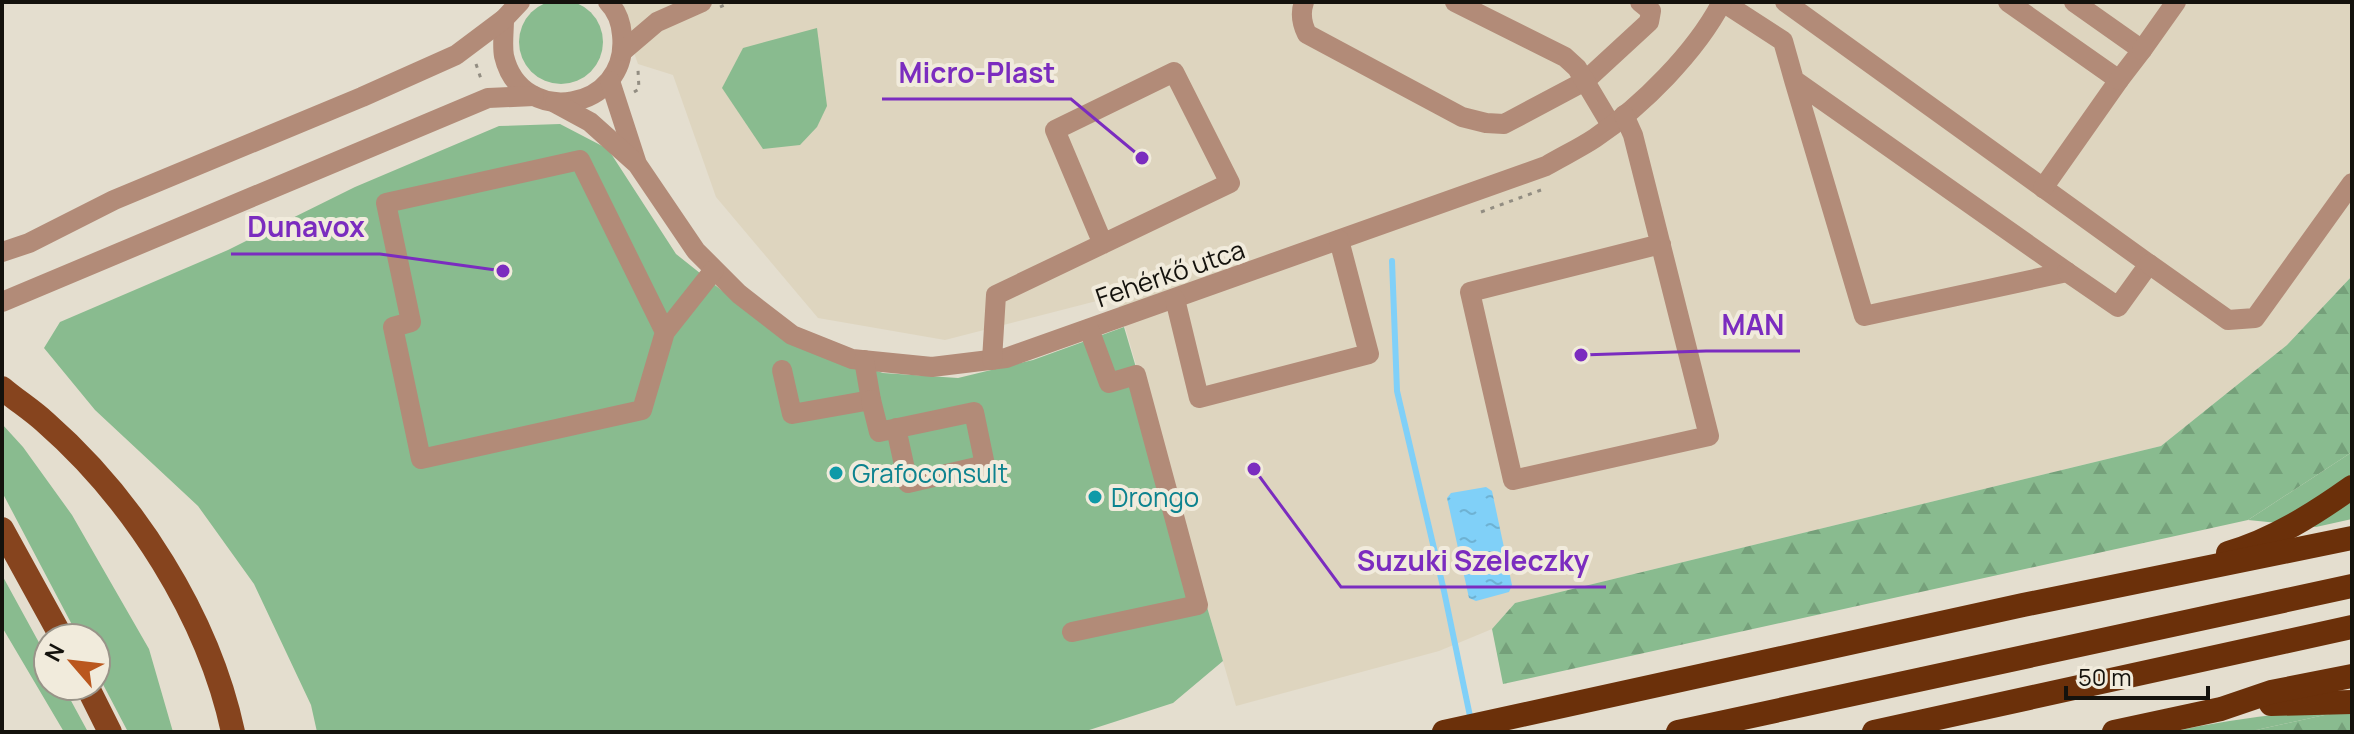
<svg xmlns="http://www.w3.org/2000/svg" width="2354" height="734" font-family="Manrope,sans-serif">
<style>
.built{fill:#ded5bf}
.green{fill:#89bb8f}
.forest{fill:url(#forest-firs)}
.water{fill:url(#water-ripples)}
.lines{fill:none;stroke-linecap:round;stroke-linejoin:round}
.stream{stroke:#80d0f8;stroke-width:6}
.path{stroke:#928d82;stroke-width:3;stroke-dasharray:4 6;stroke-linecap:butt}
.minor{stroke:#b28b78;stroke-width:20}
.major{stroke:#86441e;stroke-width:24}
.highway{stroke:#6b300a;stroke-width:24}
.culture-dot{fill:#0f9aa8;stroke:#f1ebdc;stroke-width:3}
.labels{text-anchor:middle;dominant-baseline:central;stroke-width:8;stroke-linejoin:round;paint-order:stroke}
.street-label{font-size:26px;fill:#14120d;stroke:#f1ebdc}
.culture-label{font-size:26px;fill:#0d838f;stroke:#f1ebdc;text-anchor:start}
.leader{fill:none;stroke:#7b2cbf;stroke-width:3}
.callout-dot{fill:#7b2cbf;stroke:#f1ebdc;stroke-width:3}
.callout-label{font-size:28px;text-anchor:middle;font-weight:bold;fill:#7b2cbf;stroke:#f1ebdc;stroke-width:8;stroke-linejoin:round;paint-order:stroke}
</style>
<defs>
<pattern id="forest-firs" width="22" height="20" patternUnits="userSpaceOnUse" patternTransform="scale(2)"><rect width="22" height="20" fill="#89bb8f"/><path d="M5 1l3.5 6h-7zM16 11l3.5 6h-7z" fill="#75a07a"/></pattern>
<pattern id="water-ripples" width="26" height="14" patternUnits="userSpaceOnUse" patternTransform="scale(2)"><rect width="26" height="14" fill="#80d0f8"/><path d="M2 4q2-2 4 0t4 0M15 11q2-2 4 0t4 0" fill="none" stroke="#6eb2d3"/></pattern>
</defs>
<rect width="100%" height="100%" fill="#e4decf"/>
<polygon class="built" points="622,2 2352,2 2352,276 2287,345 2161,446 1515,603 1492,629 1439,651 1236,706 1116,296 945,340 818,318 716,197 673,75 638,64 617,5"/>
<g class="green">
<circle cx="561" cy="42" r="42"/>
<polygon points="817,28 827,106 817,127 800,145 763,149 722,88 743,48"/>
<polygon points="560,124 608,149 676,254 783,339 883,373 958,378 1033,360 1124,327 1223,661 1173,703 1083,732 317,732 311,705 254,584 198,506 95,410 44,348 60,322 228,250 355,187 499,126"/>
<polygon points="2,424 23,447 72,515 149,649 173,732 128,732 96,671 96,638 79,638 2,492"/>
<polygon points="2352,452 2352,519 2316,527 2248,520"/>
<polygon points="2,575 48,659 48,686 63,686 88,732 64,732 2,627"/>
<path d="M2352 709 2247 732H2171C2231 719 2290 711 2352 709Z"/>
</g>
<g class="forest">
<polygon points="2352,276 2352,452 2248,520 1503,684 1492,629 1515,603 2161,446 2287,345"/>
<polygon points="2352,709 2352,732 2247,732"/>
</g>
<polygon class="water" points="1486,487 1492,491 1512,585 1509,592 1476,601 1469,598 1447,498 1451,493"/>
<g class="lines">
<polyline class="stream" points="1392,261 1397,391 1444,591 1471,721"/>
<g class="path">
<polyline points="720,7 731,2"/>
<polyline points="476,64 481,79"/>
<polyline points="634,92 639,89 638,70"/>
<polyline points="1481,212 1541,190"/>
</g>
<g class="minor">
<path d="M1304 2C1300 13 1302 24 1307 34L1462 117 1486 123 1504 124 1585 81 1649 22 1651 11 1640 2"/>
<polyline points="1455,2 1565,57 1577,68 1611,125"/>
<polyline points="1723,2 1783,41 1794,80 1864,316 2067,272 1794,80"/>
<polyline points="1785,2 2149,264 2118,307 2067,272"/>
<polyline points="2008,2 2119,80 2043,188"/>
<polyline points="2074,2 2142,50 2119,80"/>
<path d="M504 19C504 31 502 45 504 56 521 129 630 111 622 35 621 22 617 11 608 2"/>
<polyline points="2142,50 2176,2"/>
<polyline points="623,51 657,22 702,2"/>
<polyline points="610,81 636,161"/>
<path d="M555 103 590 122 637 164 696 251 739 294 792 335 852 359 932 367 1006 358 1546 166C1563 156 1580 148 1595 138 1642 106 1696 52 1722 2"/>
<polyline points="1624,115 1633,135 1709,436 1513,480 1470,292 1661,244"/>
<polyline points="2,252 29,243 114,200 362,97 456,55 504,19 520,2"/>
<polyline points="2149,264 2228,320 2255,318 2352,183"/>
<polyline points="1175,299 1199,398 1369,354 1339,240"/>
<polyline points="2,302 488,98 534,96"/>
<polyline points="665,332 642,410 421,459 393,327 411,322 386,203 580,160 665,332 714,270"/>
<polyline points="992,360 996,295 1230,183 1174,72 1055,130 1103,244"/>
<polyline points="782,370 792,414 871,400 864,360"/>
<polyline points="871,400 879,432 974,412 985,465 908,483 896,428"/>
<polyline points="1072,632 1198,605 1136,375 1109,383 1089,329"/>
</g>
<g class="major">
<path d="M2 388C16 400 32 410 45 422 134 500 208 616 233 732"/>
<polyline points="2,529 62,638"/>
<polyline points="87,686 110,732"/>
</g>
<g class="highway">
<path d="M2228 553C2273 540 2314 514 2352 487"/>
<polyline points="2271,704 2352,702"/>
<polyline points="1444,732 2023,605 2352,538"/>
<polyline points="1678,732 2352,586"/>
<polyline points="1874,732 2352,627"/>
<polyline points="2114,732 2221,709 2271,692 2352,676"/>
</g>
</g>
<g class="culture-dot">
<circle cx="836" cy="473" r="8"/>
<circle cx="1095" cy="497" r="8"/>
</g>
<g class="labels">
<g class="street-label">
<text transform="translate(1170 273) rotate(-19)">Fehérkő utca</text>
</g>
<g class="culture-label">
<text x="852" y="473">Grafoconsult</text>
<text x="1111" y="497">Drongo</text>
</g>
</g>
<path class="leader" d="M1142 158L1071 99H882M503 271L380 254H231M1581 355L1706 351H1800M1254 469L1341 587H1606"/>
<g class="callout-dot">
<circle cx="1142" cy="158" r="8"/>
<circle cx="503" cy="271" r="8"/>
<circle cx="1581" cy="355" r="8"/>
<circle cx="1254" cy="469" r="8"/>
</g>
<g class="callout-label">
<text x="977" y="83">Micro-Plast</text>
<text x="306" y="237">Dunavox</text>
<text x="1753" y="335">MAN</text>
<text x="1473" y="571">Suzuki Szeleczky</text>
</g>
<rect width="2354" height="734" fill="none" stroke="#14120d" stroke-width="8"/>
<g transform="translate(72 662) rotate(298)"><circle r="38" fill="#f1ebdc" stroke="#999489" stroke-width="2"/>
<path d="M0-6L14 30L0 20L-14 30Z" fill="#ba571e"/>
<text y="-12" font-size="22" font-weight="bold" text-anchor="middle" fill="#14120d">N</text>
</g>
<path d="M2066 686v12h142v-12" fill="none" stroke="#14120d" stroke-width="4"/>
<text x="2078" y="686" font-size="24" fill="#14120d" stroke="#f1ebdc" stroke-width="6" paint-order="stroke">50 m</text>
</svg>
